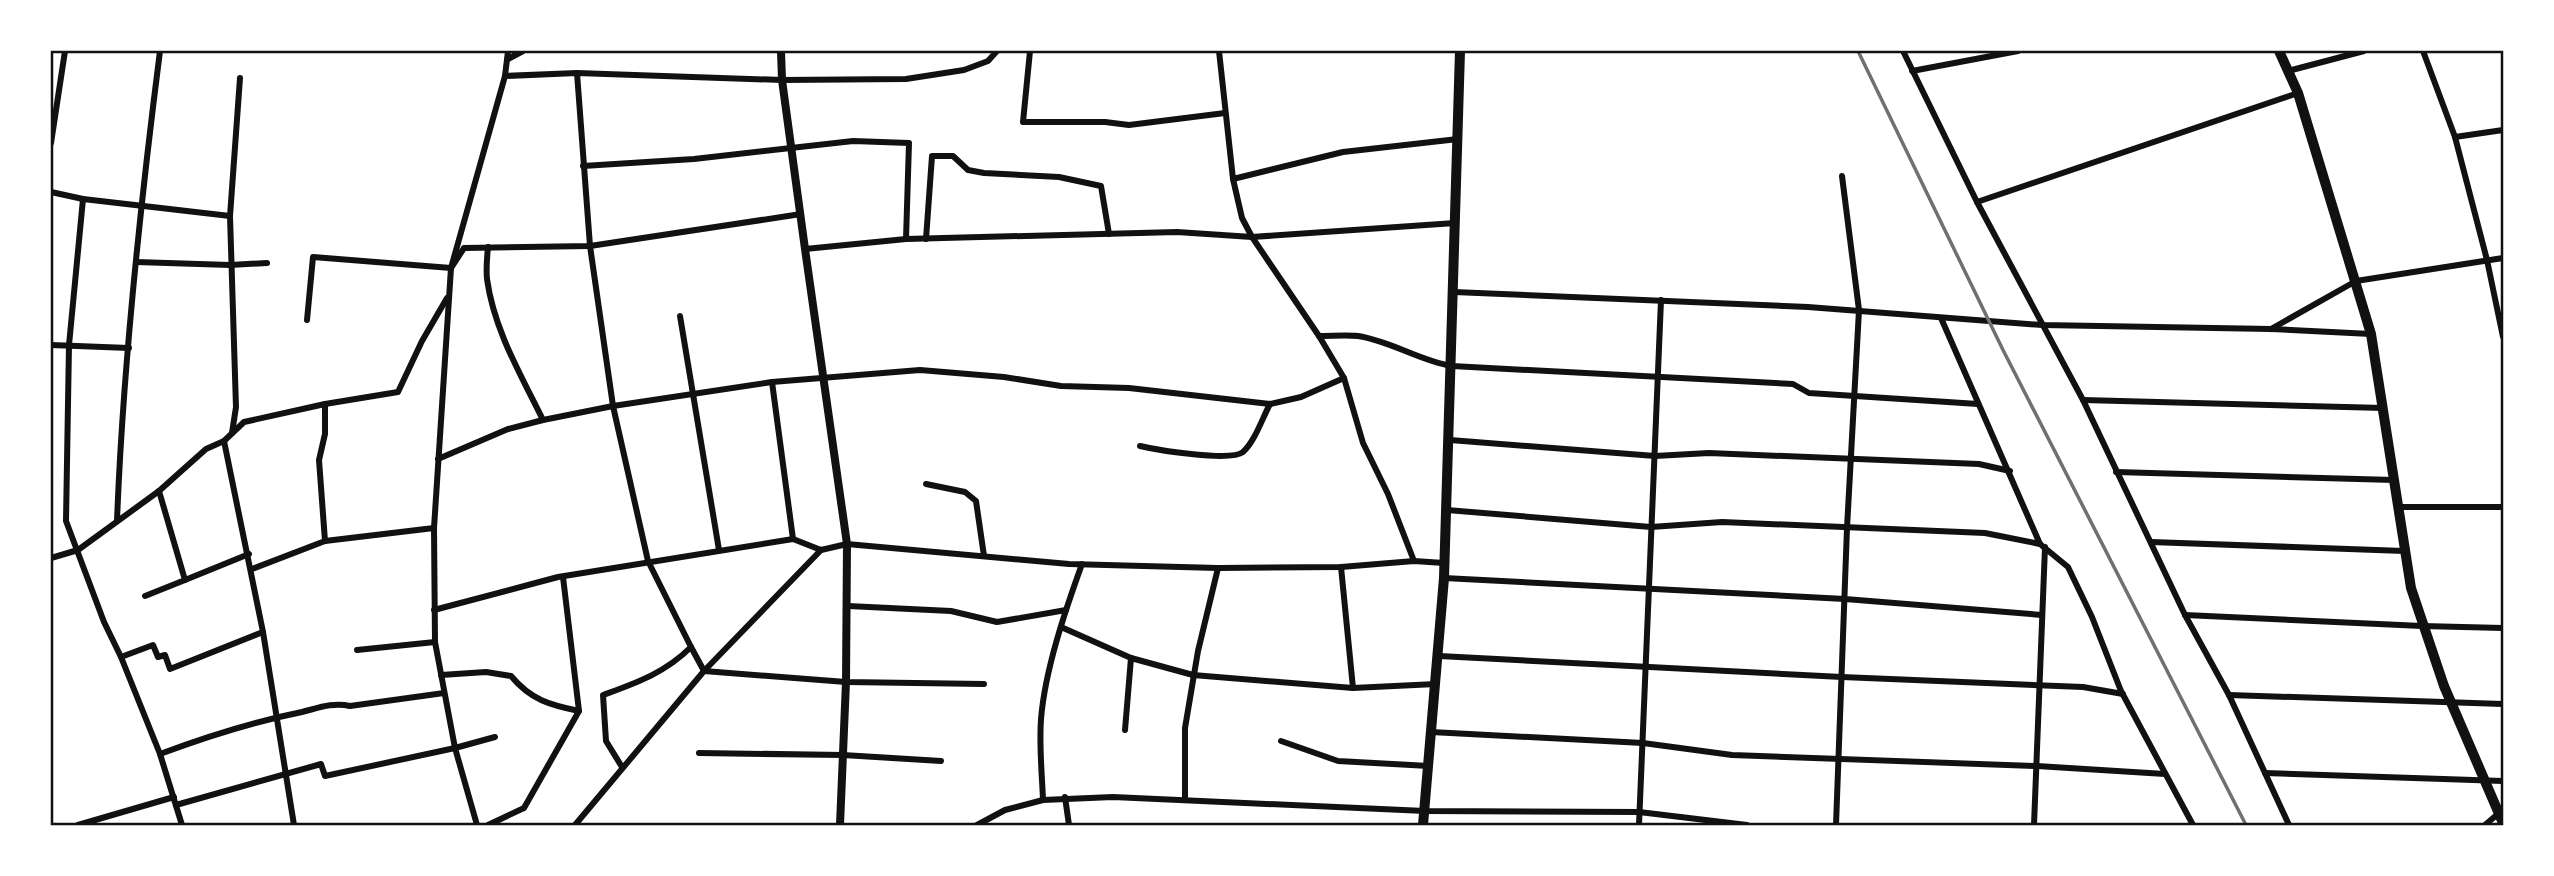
<svg xmlns="http://www.w3.org/2000/svg" width="2554" height="876" font-family="'Open Sans',sans-serif">
<style>
.lines{fill:none;stroke-linecap:round;stroke-linejoin:round}
.minor{stroke:#111;stroke-width:6}
.tertiary{stroke:#111;stroke-width:8}
.primary{stroke:#111;stroke-width:10}
.rail{stroke:#707070;stroke-width:3.5}
.neatline{fill:none;stroke:#111;stroke-width:2.5}
</style>
<rect width="100%" height="100%" fill="#fff"/>
<g class="lines">
<g class="minor">
<polyline points="1030,51 1023,122 1105,122 1129,125 1225,113"/>
<polyline points="1219,51 1233,179 1343,152 1458,139"/>
<polyline points="1903,51 1977,202 2083,400 2185,615 2229,695 2289,825"/>
<polyline points="2423,51 2455,137 2487,260 2503,337"/>
<polyline points="508,59 523,51"/>
<polyline points="1912,71 2018,51"/>
<polyline points="2288,71 2364,51"/>
<path d="M577 73 590 246 613 406 648 561 691 647C665 673 636 683 603 695L606 741 622 767"/>
<polyline points="505,76 577,73 782,80 906,79 964,70 988,61 997,51"/>
<polyline points="2455,137 2503,130"/>
<polyline points="51,143 65,51"/>
<polyline points="583,166 694,159 853,141 909,143 906,239"/>
<polyline points="1233,179 1242,218 1252,237 1319,336 1344,378 1363,443 1388,494 1414,561"/>
<polyline points="51,192 83,199 230,216"/>
<polyline points="83,199 69,345 66,521 104,622 121,657 160,754 182,825"/>
<polyline points="1977,202 2298,93"/>
<polyline points="926,239 932,156 953,156 968,170 984,173 1059,177 1101,186 1109,234"/>
<path d="M488 247C487 257 486 269 487 279 494 330 521 375 543 420"/>
<polyline points="805,249 906,239 1177,232 1252,237 1455,223"/>
<polyline points="136,262 230,265 267,263"/>
<polyline points="1454,292 1808,307 2042,325 2271,329 2371,334"/>
<polyline points="680,316 719,550"/>
<polyline points="1941,318 2040,544 2068,567 2092,617 2121,691 2193,825"/>
<polyline points="307,320 313,257 451,268 464,248 590,246 801,214"/>
<polyline points="2271,329 2356,281 2503,258"/>
<path d="M1319 336C1332 336 1346 335 1358 336 1391 341 1420 361 1452 366L1793 384 1809 393 1978 404"/>
<polyline points="51,345 129,348"/>
<polyline points="772,382 793,539"/>
<polyline points="2083,400 2384,408"/>
<polyline points="325,404 325,434 319,460 325,541"/>
<polyline points="232,433 236,407 230,216 240,78"/>
<polyline points="1450,440 1655,456 1709,453 1979,464 2010,471"/>
<polyline points="224,441 263,632 294,825"/>
<path d="M1140 446C1157 450 1231 462 1243 452 1255 441 1262 419 1270 404"/>
<polyline points="438,459 508,429 543,420 613,406 772,382 920,370 1004,377 1061,386 1129,388 1270,404 1301,397 1344,378"/>
<polyline points="2116,472 2394,480"/>
<polyline points="926,484 965,492 976,501 984,556"/>
<polyline points="2398,507 2503,507"/>
<polyline points="1447,510 1651,527 1722,522 1985,533 2040,544"/>
<path d="M117 521C123 364 140 207 160 51"/>
<polyline points="2151,542 2404,551"/>
<polyline points="51,558 78,550 159,491 206,449 224,441 244,422 325,404 398,392 422,341 447,298"/>
<polyline points="1341,567 1353,688"/>
<polyline points="252,569 325,541 434,528"/>
<polyline points="1444,578 1845,599 2042,615"/>
<polyline points="185,580 249,554"/>
<polyline points="145,596 185,580 159,491"/>
<polyline points="848,606 951,611 997,622 1066,610"/>
<polyline points="434,610 558,577 793,539 821,550 847,544 1069,564 1218,568 1341,567 1414,561 1444,563"/>
<polyline points="2185,615 2422,626 2503,628"/>
<polyline points="1061,627 1131,658 1193,675 1353,688 1436,684"/>
<polyline points="691,647 704,671 846,682 984,684"/>
<polyline points="357,650 435,642"/>
<polyline points="1439,656 1842,677 2083,687 2123,694"/>
<polyline points="121,657 153,645 158,657 165,655 170,669 263,632"/>
<path d="M441 675 486 672 511 676C531 700 550 705 579 711"/>
<polyline points="2229,695 2503,704"/>
<polyline points="1125,730 1131,658"/>
<polyline points="1431,732 1643,743 1732,755 2037,766 2165,774"/>
<polyline points="1281,741 1338,761 1429,766"/>
<polyline points="699,753 843,755 941,761"/>
<path d="M160 754C208 736 252 722 302 712 318 708 333 702 350 706L444 693"/>
<polyline points="2265,773 2503,781"/>
<polyline points="1065,797 1069,825"/>
<path d="M1043 800C1042 774 1039 746 1041 719 1045 670 1065 611 1082 564"/>
<polyline points="1185,800 1185,728 1198,651 1218,568"/>
<polyline points="176,805 321,764 325,776 455,748 495,737"/>
<polyline points="78,825 174,797"/>
<polyline points="477,825 455,748 435,642 434,528 451,268 505,76 508,51"/>
<polyline points="488,825 524,808 579,711 563,577"/>
<polyline points="575,825 704,671 821,550"/>
<polyline points="977,825 1005,810 1043,800 1113,797 1425,811 1639,812 1747,825"/>
<polyline points="1639,825 1661,300"/>
<polyline points="1836,825 1847,528 1859,310 1842,176"/>
<polyline points="2034,825 2045,547"/>
<polyline points="2485,825 2499,813"/>
</g>
<polyline class="tertiary" points="781,51 782,80 805,249 847,544 846,682 840,825"/>
<g class="primary">
<polyline points="2279,51 2298,93 2371,334 2411,588 2444,686 2503,823"/>
<polyline points="1423,825 1444,578 1460,51"/>
</g>
<polyline class="rail" points="1858,51 2003,350 2246,825"/>
</g>
<rect width="2554" height="876" fill="none" stroke="#ffffff" stroke-width="105"/>
<rect x="52" y="52" width="2450" height="772" class="neatline"/>
</svg>
